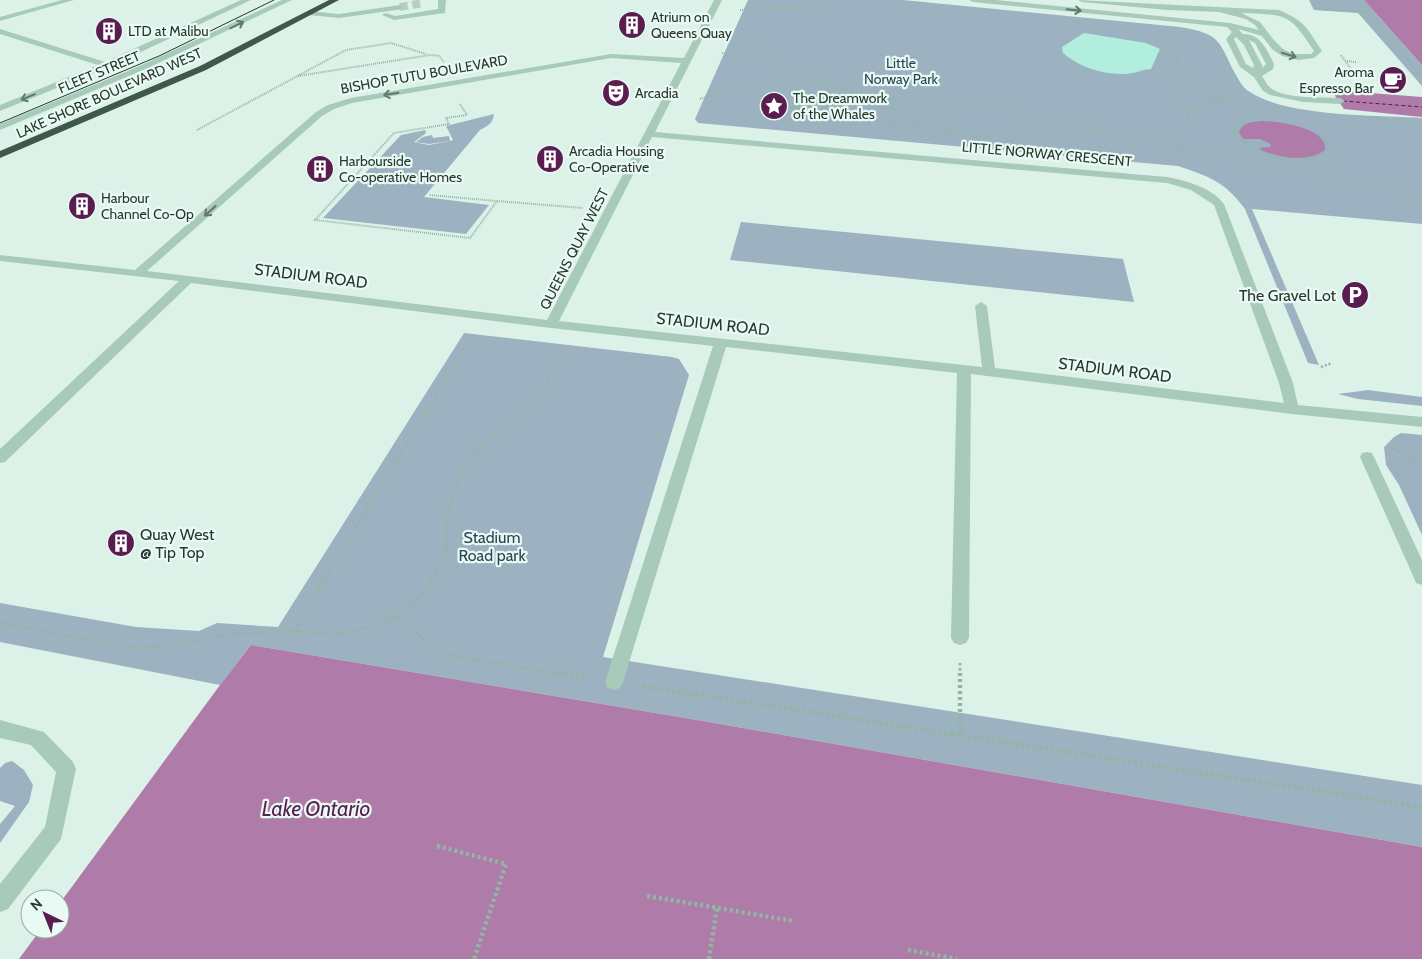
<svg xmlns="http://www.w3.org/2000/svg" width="1422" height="959" font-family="Cabin,sans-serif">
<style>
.green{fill:#9cb2c1}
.sand{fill:#b2eede}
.water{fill:#af7ba9}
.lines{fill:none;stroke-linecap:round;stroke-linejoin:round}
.ferry{stroke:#591d50;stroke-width:1;stroke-dasharray:4 2.5;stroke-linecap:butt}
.minor-tunnel{stroke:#b8cdc4;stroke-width:8;stroke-dasharray:8 4.5;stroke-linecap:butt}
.path-far3{stroke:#92b6a4;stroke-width:2;stroke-dasharray:1 1;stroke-linecap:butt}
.path-far2{stroke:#92b6a4;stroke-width:2.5;stroke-dasharray:2 2;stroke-linecap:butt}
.path-far1{stroke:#92b6a4;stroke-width:3;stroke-dasharray:2.5 2.5;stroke-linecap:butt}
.path{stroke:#92b6a4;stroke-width:4.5;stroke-dasharray:3 3;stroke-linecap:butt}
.minor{fill:#a8caba;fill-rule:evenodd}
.highway{fill:#3f5849;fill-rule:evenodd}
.tram{stroke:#28372e;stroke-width:1}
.oneway{stroke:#62796d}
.labels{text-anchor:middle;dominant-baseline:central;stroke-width:4.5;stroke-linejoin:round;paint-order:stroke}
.far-poi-label{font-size:14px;fill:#28372e;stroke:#e8faf3;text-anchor:start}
.far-park-label{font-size:14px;fill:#2c4355;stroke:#e8faf3}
.far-street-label{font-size:14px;fill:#28372e;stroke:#e8faf3}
.street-label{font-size:16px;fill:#28372e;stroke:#e8faf3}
.poi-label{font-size:16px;fill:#28372e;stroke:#e8faf3;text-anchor:end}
.park-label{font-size:16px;fill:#2c4355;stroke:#e8faf3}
.near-water-label{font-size:21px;font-style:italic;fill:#591d50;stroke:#e8faf3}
</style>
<rect width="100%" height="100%" fill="#dcf2e9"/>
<g class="green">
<path d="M748 0H903L1180 27C1222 34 1218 41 1236 75 1240 82 1243 88 1250 92 1288 117 1376 115 1422 118V224L1252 209 1319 365 1308 363 1245 209C1224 181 1210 177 1178 166L698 123 695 119Z"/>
<polygon points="1309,0 1364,0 1422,65 1422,86 1358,13 1314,10"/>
<path d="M494 114C493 123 488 126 480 130L424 197 489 205 466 234 323 218 401 135 425 130 426 133 414 142 429 145 450 141 429 144 416 142 423 137 432 135 433 138 449 136 450 141 453 140 446 126Z"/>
<polygon points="741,222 1123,259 1134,302 730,260"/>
<polygon points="464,333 672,357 679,359 689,375 603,657 1422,785 1422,847 703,721 251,645 220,685 0,642 0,603 136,627 199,631 217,623 278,627"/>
<polygon points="1368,390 1422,397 1422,406 1358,399 1338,394"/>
<polygon points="1401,433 1422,435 1422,535 1399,485 1386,465 1384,447 1394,437"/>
<polygon points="12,761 24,770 33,785 29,802 0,843 0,824 15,806 0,801 0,768 5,763"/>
</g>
<path class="sand" d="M1084 33 1146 43 1160 49 1151 69C1144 69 1139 72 1133 73 1109 77 1080 68 1063 53L1062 47Z"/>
<g class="water">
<polygon points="1364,0 1422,0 1422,65"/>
<polygon points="1331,90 1422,97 1422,117 1344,109"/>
<path d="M1261 121C1277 121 1328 127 1325 150 1307 163 1281 158 1261 150L1260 148 1270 147 1271 144 1260 139H1243L1239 132C1242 123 1251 122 1261 121Z"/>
<polygon points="251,645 703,721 1422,847 1422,959 19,959 41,929 60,929 60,903 220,685"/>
</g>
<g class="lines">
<polyline class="ferry" points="1343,101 1422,107"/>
<polyline class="minor-tunnel" points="400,7 423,3"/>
<g class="path-far3">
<polyline points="1356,0 1422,77"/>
<polygon points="788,4 799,8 790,11 779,8"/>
<polyline points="799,8 816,7 826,0"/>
<polyline points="1317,9 1366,12"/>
<polyline points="740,10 779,8"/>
<polyline points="1165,43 1178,52 1177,64 1191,77 1193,85 1198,90 1205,95 1222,100 1248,103"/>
<polyline points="722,53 780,65 831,86 860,94 892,99 961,101 1422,196"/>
<polyline points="1341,55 1351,69"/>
<polyline points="748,57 752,47"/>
<polyline points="1347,61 1356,62"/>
<polyline points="298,76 430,55 439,56 444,62"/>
<polyline points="700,99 743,86 789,86 800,89 814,104 831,86"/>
<polyline points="938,100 949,121 951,131 943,136"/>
<polyline points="870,103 903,104 919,109 917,127 908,134"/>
<polyline points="460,104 467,115 446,118 449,124 394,133 315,220 470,238 497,201 583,208"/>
<polyline points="821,104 830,114"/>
<polyline points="877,105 895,109 903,117 892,124 891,133"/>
<polyline points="793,107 820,103 870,103 878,98"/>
<polyline points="775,110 785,116 788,121 802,118 809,111 819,126"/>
<polyline points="1187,110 1215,102 1225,92 1234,87"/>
<polyline points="1356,116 1422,124"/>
<polyline points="739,117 766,110 790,107 951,131 983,138 1029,129 1074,141"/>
<path d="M1266 117 1247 119 1234 134C1259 155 1303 174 1329 147L1324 138 1318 134 1321 133"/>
<polyline points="1186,123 1189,117 1182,102 1180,93 1192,85"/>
<polyline points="197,130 346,50 391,43 426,54"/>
<polyline points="1001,136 1014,141"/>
<polyline points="1126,136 1135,148 1131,154"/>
<polyline points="1176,145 1178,158"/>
<polyline points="1068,147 1087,134 1091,128"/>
<polyline points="430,195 496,201"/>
</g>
<g class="path-far2">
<polyline points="1321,367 1332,363"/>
<polyline points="405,446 471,339"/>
<polyline points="481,446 516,417 545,387 563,349"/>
</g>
<g class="path-far1">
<polyline points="1393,448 1422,466"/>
<polyline points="395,617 443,654 565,675"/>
<polyline points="0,623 136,648 180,644 226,635 295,631 336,635 374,626 394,617 411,605 429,586 446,549 446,529 452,494 464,470 482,445"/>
<polyline points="295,631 304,612 406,445"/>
<polyline points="960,663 960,675"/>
</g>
<g class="path">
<polyline points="558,673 586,678"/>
<polyline points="960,673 960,737"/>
<polyline points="642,686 1422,807"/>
<polyline points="437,846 506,864 474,959"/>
<polyline points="647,896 794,921"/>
<polyline points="908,950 957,959"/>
<polyline points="709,959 717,907"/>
</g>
<g class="minor">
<polygon points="62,0 74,0 0,21 0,17"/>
<polygon points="241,0 251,0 109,67 0,111 0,105 98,65 0,34 0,29 105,62"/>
<polygon points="282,0 292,0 148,68 0,130 0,124 142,65"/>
<polygon points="438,0 446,0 445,13 394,20 382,15 386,13 395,16 438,9"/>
<path d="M714 0H722L655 132 1167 177C1187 181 1211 187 1224 204L1293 383 1298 405 1422 417V427L1292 414 971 374 969 638 966 643 960 645 954 643 951 638 957 373 726 347 623 682 620 688 614 690 608 688 605 682 713 346 551 328 191 283 5 462 0 463V449L179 281 0 261V255L135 270 316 112 328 105 351 98 611 54 684 58ZM611 58 681 63 547 320 147 271 322 116 334 109 352 103ZM652 137 1167 183 1191 190 1214 205 1279 383 1284 403 995 368 987 306 981 302 975 306 982 367 559 321Z"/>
<path d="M969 0H996L1230 23 1259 30 1255 25 1246 19 1219 12 1167 10 1082 2 1078 0 1279 10C1305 21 1307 28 1322 51L1314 58 1298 60 1282 56 1272 49 1262 36 1238 29 1243 34C1261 34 1267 50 1274 64L1273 69 1262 76C1265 80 1267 86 1272 89 1287 99 1322 97 1340 98L1345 101 1340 104 1303 102 1270 95 1263 91 1254 77 1240 67 1226 39 1232 32 1227 27 973 2ZM1241 13C1286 15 1289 12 1314 51L1311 54H1293L1283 49 1273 39 1260 22ZM1236 37 1244 45 1254 65 1253 68 1246 64 1234 39ZM1249 40 1255 43 1266 64 1262 68V65Z"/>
<polygon points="400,5 404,7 403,9 339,18 309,15 305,13 309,11 339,14"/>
<polygon points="1367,452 1372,453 1374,457 1422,560 1422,585 1416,583 1414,578 1360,457 1362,453"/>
<polygon points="0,720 44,732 73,762 76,769 61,839 8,909 0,912 0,884 45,827 56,772 31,745 0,738"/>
</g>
<polygon class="highway" points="329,0 339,0 206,70 0,158 0,151 200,66"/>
<polyline class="tram" points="0,123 159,56 274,0"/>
</g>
<defs><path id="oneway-shaft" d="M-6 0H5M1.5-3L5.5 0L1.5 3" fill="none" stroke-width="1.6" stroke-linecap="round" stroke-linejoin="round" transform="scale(1.25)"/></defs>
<g class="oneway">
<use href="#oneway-shaft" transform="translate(1074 10) rotate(6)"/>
<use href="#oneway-shaft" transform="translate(237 25) rotate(-26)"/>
<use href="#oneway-shaft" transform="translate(1289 55) rotate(17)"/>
<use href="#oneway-shaft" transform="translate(391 94) rotate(170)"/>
<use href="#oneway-shaft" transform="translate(28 97) rotate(158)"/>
<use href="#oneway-shaft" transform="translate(210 211) rotate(138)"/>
</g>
<defs>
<g id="building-disc" transform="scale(1.4375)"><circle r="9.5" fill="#591d50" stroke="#e8faf3"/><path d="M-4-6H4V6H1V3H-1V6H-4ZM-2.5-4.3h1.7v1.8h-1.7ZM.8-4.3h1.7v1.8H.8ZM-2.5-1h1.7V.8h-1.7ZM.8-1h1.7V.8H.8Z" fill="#fff"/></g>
<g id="cafe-disc" transform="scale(1.4375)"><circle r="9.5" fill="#591d50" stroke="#e8faf3"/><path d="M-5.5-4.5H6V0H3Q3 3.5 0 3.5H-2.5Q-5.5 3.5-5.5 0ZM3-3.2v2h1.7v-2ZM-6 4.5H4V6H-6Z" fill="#fff"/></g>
<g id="theatre-disc" transform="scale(1.4375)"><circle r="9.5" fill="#591d50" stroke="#e8faf3"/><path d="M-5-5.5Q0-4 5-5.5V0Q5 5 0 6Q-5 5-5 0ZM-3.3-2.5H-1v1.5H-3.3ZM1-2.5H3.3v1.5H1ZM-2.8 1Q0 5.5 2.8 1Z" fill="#fff"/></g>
<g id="sight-disc" transform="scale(1.4375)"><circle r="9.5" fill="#591d50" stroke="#e8faf3"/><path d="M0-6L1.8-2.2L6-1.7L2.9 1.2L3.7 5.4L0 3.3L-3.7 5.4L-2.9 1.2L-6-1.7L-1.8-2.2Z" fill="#fff"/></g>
<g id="parking-disc" transform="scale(1.4375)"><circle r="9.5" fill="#591d50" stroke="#e8faf3"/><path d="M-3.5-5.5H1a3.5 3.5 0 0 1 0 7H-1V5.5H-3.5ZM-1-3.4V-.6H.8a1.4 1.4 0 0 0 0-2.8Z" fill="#fff"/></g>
</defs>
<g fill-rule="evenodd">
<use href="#building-disc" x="632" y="25"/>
<use href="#building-disc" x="109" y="31"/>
<use href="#cafe-disc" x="1393" y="80"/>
<use href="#theatre-disc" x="616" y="93"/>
<use href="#sight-disc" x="774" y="106"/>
<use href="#building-disc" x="550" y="159"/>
<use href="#building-disc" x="320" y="169"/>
<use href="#building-disc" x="82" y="206"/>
<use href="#parking-disc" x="1355" y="295"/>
<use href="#building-disc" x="121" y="543"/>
</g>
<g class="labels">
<g class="far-poi-label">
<text x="651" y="17">Atrium on<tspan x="651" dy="16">Queens Quay</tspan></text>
<text x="128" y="31">LTD at Malibu</text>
<text x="1374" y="72" text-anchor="end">Aroma<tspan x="1374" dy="16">Espresso Bar</tspan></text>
<text x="635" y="93">Arcadia</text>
<text x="793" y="98">The Dreamwork<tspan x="793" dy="16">of the Whales</tspan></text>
<text x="569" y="151">Arcadia Housing<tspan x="569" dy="16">Co-Operative</tspan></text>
<text x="339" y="161">Harbourside<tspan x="339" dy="16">Co-operative Homes</tspan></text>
<text x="101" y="198">Harbour<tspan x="101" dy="16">Channel Co-Op</tspan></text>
</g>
<g class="far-park-label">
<text x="901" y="63">Little<tspan x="901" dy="16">Norway Park</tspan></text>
</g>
<g class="far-street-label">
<text transform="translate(99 72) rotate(-23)">FLEET STREET</text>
<text transform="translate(424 74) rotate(-10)">BISHOP TUTU BOULEVARD</text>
<text transform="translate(109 93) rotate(-24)">LAKE SHORE BOULEVARD WEST</text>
<text transform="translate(1047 154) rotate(5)">LITTLE NORWAY CRESCENT</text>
<text transform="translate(574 249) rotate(-63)">QUEENS QUAY WEST</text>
</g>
<g class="street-label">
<text transform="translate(311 276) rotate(7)">STADIUM ROAD</text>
<text transform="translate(713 324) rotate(6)">STADIUM ROAD</text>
<text transform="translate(1115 370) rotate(7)">STADIUM ROAD</text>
</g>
<g class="poi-label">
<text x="1336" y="295">The Gravel Lot</text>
<text x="140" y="534" text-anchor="start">Quay West<tspan x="140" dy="18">@ Tip Top</tspan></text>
</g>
<g class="park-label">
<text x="492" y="537">Stadium<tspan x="492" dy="18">Road park</tspan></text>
</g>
<g class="near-water-label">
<text x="316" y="808">Lake Ontario</text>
</g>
</g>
<g transform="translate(45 914) rotate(317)"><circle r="24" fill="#e8faf3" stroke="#9baca4"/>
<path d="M0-4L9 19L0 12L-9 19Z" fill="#591d50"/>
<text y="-8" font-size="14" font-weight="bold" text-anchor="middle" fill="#28372e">N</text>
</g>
</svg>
